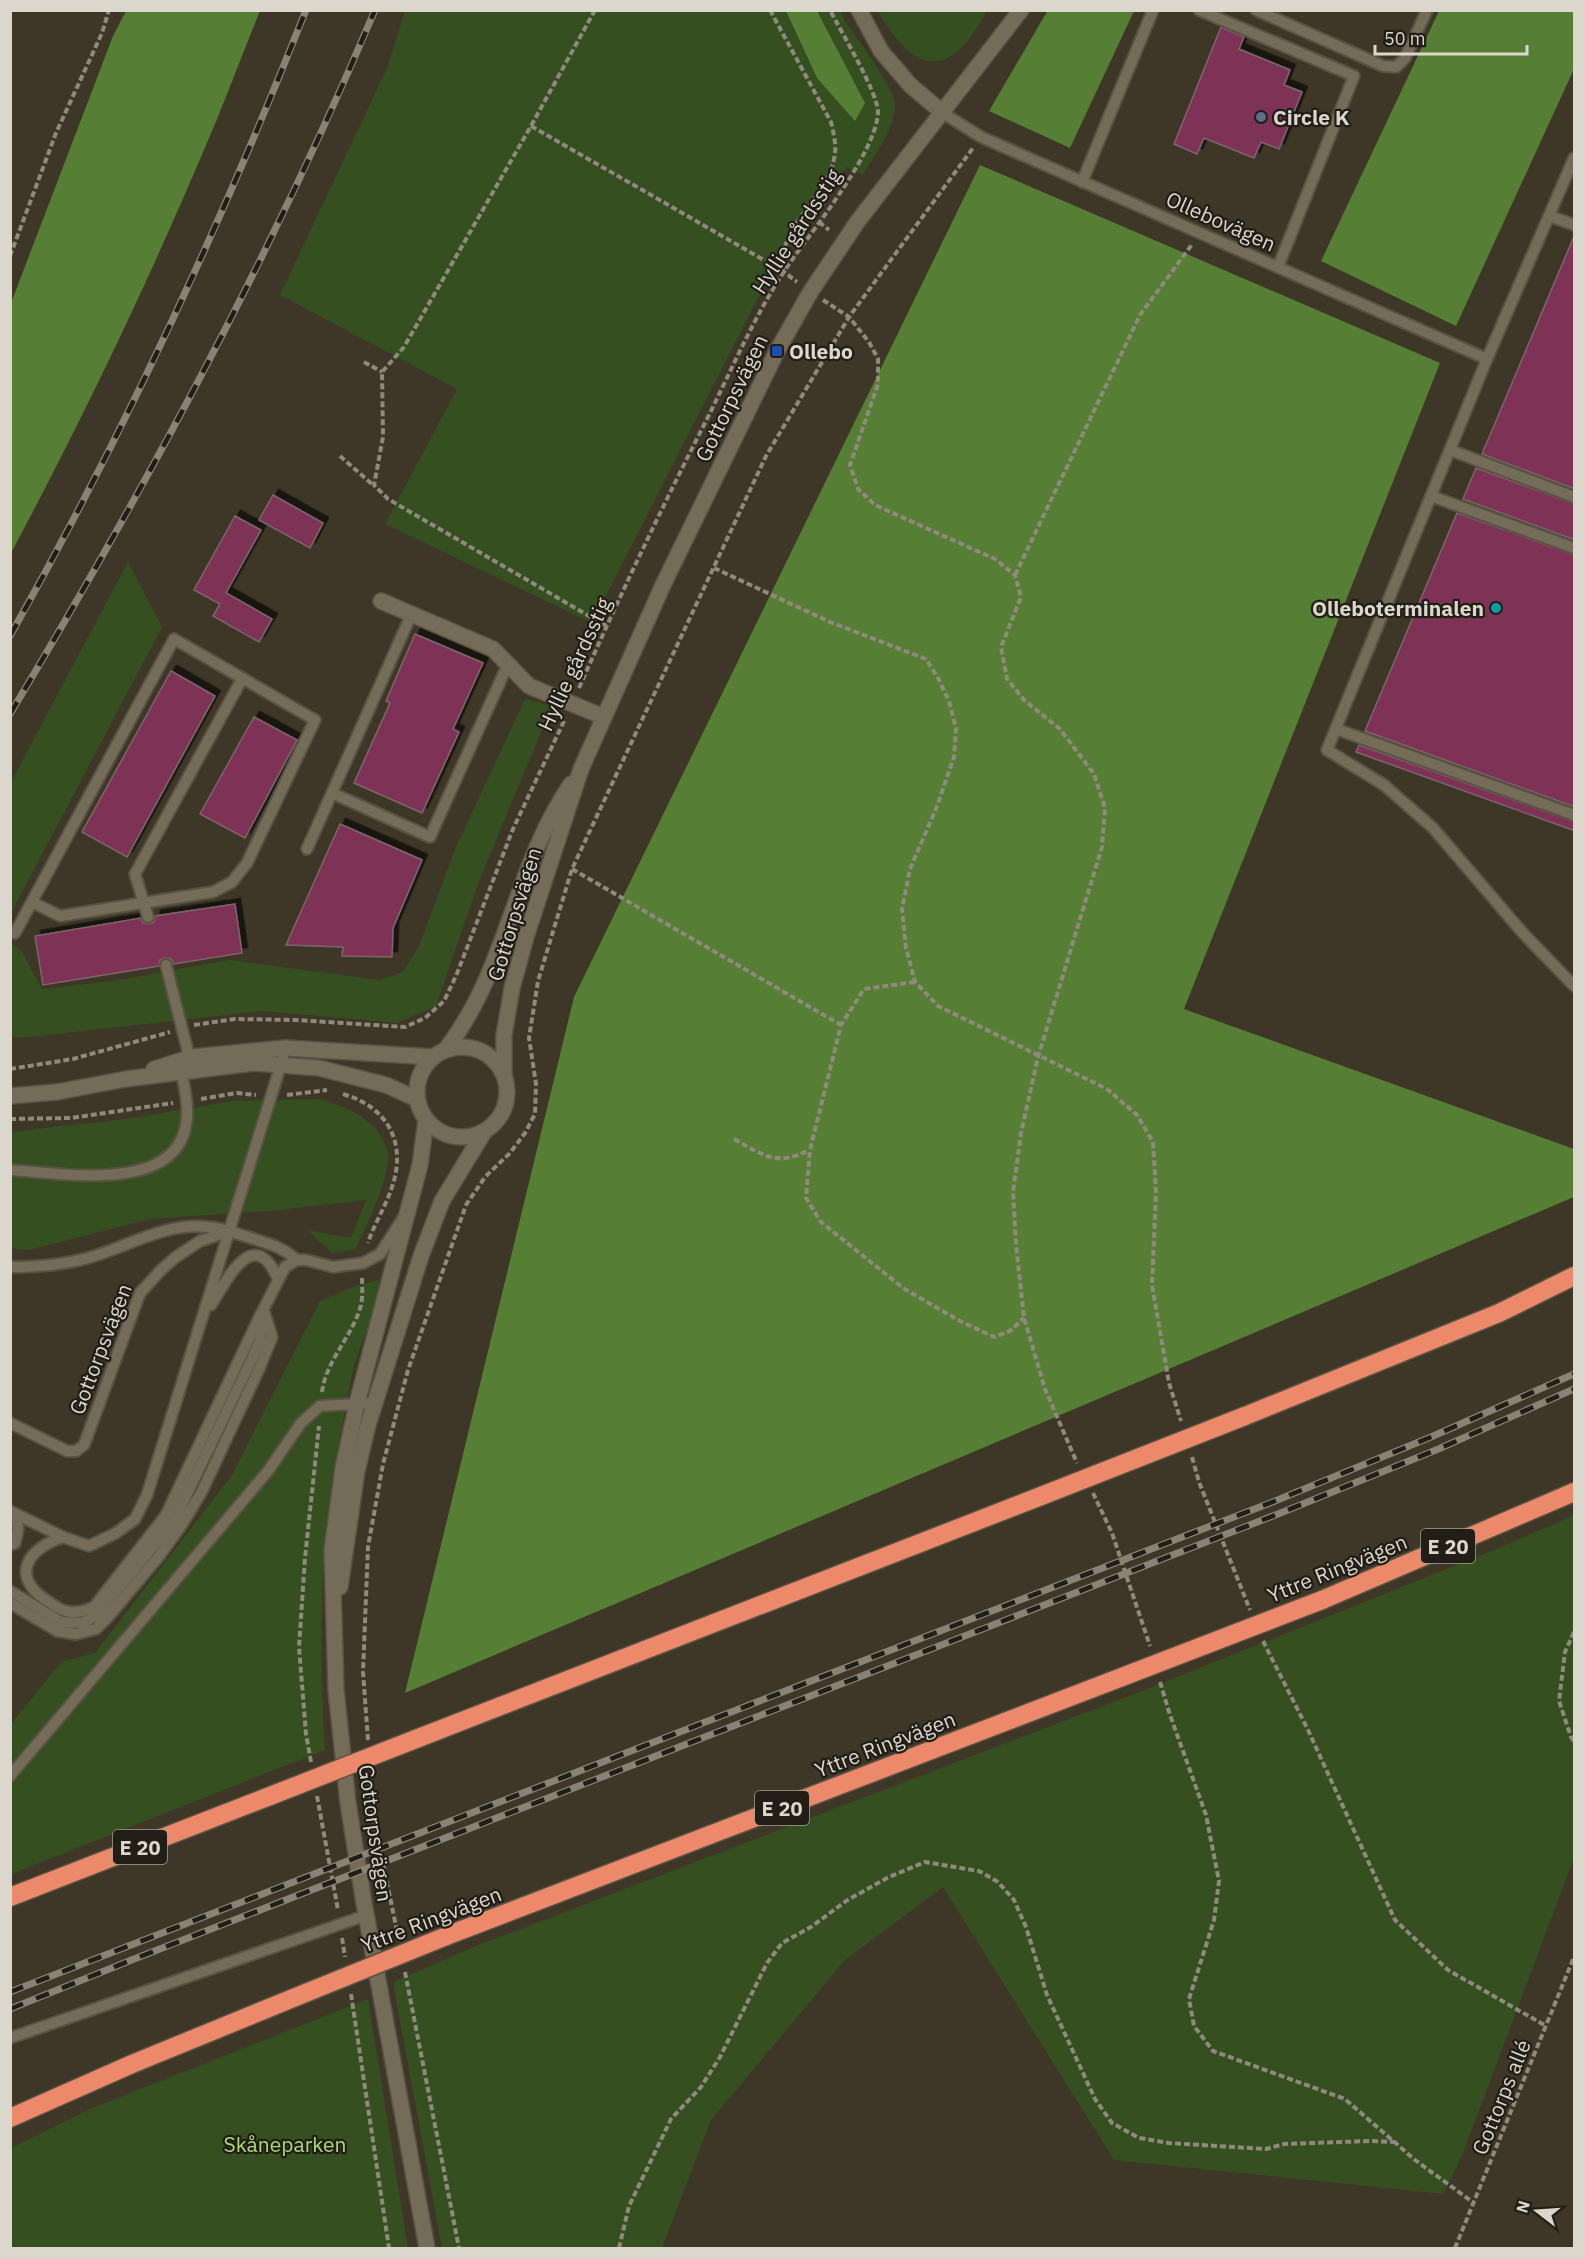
<svg xmlns="http://www.w3.org/2000/svg" width="1585" height="2259" font-family="'IBM Plex Sans',sans-serif">
<style>
.green{fill:#364f21}
.forest{fill:#567e34}
.building{fill:#7e3154;stroke:#7c666e;stroke-width:1.5;filter:url(#shadow)}
.lines{fill:none;stroke-linecap:round;stroke-linejoin:round}
.service-casing{stroke:#585243;stroke-width:14}
.minor-casing{stroke:#585243;stroke-width:18}
.tertiary-casing{stroke:#585243;stroke-width:18}
.motorway-casing{stroke:#585243;stroke-width:21}
.path{stroke:#90897d;stroke-width:4;stroke-dasharray:6 3;stroke-linecap:butt}
.service{stroke:#746c59;stroke-width:10}
.minor{stroke:#746c59;stroke-width:15}
.tertiary{stroke:#746c59;stroke-width:15}
.motorway{stroke:#ed896b;stroke-width:18}
.rail-casing{stroke:#898376;stroke-width:7}
.rail{stroke:#221e17;stroke-width:4.5;stroke-dasharray:14;stroke-linecap:butt}
.motorway-bridge-casing{stroke:#585243;stroke-width:21;stroke-linecap:butt}
.motorway-bridge{stroke:#ed896b;stroke-width:18}
.service-dot{fill:#5c6f8a;stroke:#221e17;stroke-width:2}
.transit-dot{fill:#1a4fb4;stroke:#221e17;stroke-width:2}
.culture-dot{fill:#0f9aa8;stroke:#221e17;stroke-width:2}
.labels{text-anchor:middle;dominant-baseline:central;stroke-width:4.5;stroke-linejoin:round;paint-order:stroke}
.shield{fill:#221e17;stroke:#a4a096;stroke-width:1.5}
.shield-label{font-size:20px;font-weight:bold;fill:#dcd7cd}
.poi-label{font-size:21px;font-weight:bold;fill:#dcd7cd;stroke:#221e17;text-anchor:start}
.street-label{font-size:21px;fill:#dcd7cd;stroke:#221e17}
.park-label{font-size:21px;fill:#a5dc78;stroke:#221e17}
</style>
<defs>
<filter id="shadow"><feDropShadow dx="5.5" dy="-5.5" stdDeviation="0" flood-color="#0009"/></filter>
</defs>
<rect width="100%" height="100%" fill="#3e3626"/>
<g class="green">
<path d="M405 11H786L817 78 821 21 817 11H841L844 20C855 36 898 91 895 108 892 133 875 154 863 175L847 167 830 186 758 298 592 623 385 524 457 389 280 295 387 68Z"/>
<path d="M877 11H987C980 22 973 36 964 45 926 86 898 42 877 11Z"/>
<polygon points="128,562 162,627 11,913 11,782"/>
<polygon points="525,699 552,706 479,881 436,1006 397,1023 262,1011 21,1038 11,1036 10,943 21,950 42,989 113,981 229,960 379,980 403,972 419,946 456,847"/>
<path d="M319 1099C348 1107 380 1120 388 1153 392 1173 365 1229 356 1249L332 1253 307 1230 351 1238 366 1200 268 1211 150 1219 29 1250 11 1249 10 1132 133 1118 232 1101Z"/>
<path d="M379 1280C379 1309 363 1336 355 1363 349 1385 346 1408 341 1431 320 1538 318 1641 325 1750L11 1874V1724L61 1662 95 1653 232 1475 320 1301 356 1286Z"/>
<polygon points="1574,1515 1574,1858 1463,2153 1444,2194 1114,2160 943,1887 845,1960 711,2120 662,2248 442,2248 394,1989 395,1981 481,1944 1142,1691 1501,1547"/>
<polygon points="368,1999 408,2248 11,2248 11,2148 90,2109"/>
</g>
<g class="forest">
<polygon points="1048,10 1134,11 1070,148 989,111"/>
<path d="M126 11H260C241 57 224 104 204 150 146 287 81 422 11 553V303L113 36Z"/>
<polygon points="786,11 817,11 865,103 855,121 817,78"/>
<polygon points="1439,11 1574,11 1574,69 1456,326 1321,261"/>
<polygon points="980,165 1440,363 1184,1009 1574,1149 1574,1197 405,1693 574,997"/>
</g>
<g class="building">
<polygon points="1221,27 1244,37 1239,49 1290,70 1284,85 1302,92 1279,149 1261,142 1254,158 1204,138 1197,154 1174,144"/>
<polygon points="1575,234 1575,489 1482,454"/>
<polygon points="1476,468 1575,504 1575,540 1463,499"/>
<polygon points="273,495 323,523 310,548 259,520"/>
<polygon points="1457,513 1575,555 1575,807 1365,731"/>
<polygon points="235,516 261,530 226,593 272,619 259,642 213,616 220,604 194,590"/>
<polygon points="415,634 483,663 453,729 459,732 422,813 354,783 390,703 386,701"/>
<polygon points="171,671 215,696 127,857 82,832"/>
<polygon points="254,717 297,740 245,838 200,814"/>
<polygon points="1359,745 1575,822 1575,831 1356,752"/>
<polygon points="340,824 422,860 393,928 392,957 342,956 343,947 286,945"/>
<polygon points="235,904 242,953 174,964 171,959 165,958 160,960 159,966 43,985 35,936 141,918 143,923 150,924 154,922 155,916"/>
</g>
<g class="lines">
<g class="service-casing">
<g id="service">
<polyline points="1199,10 1354,76 1278,267"/>
<polyline points="1256,10 1383,66 1396,67 1405,58 1427,10"/>
<polyline points="943,113 981,137 1487,359"/>
<polyline points="1574,158 1487,359 1327,750 1384,785 1433,828 1522,932 1574,986"/>
<polyline points="1082,182 1153,10"/>
<polyline points="1550,216 1574,225"/>
<polyline points="1450,450 1574,497"/>
<polyline points="1431,496 1574,548"/>
<polyline points="1336,729 1574,815"/>
<polyline points="332,793 430,837 508,664"/>
<polyline points="307,849 412,613"/>
<polyline points="148,917 135,874 242,679"/>
<polyline points="15,933 174,639 315,720 247,863 232,882 213,892 60,916 32,902"/>
<polyline points="166,965 191,1064"/>
<path d="M10 1170C63 1173 182 1196 187 1117 188 1100 184 1083 180 1067"/>
<path d="M10 1267C36 1267 63 1265 88 1258 128 1247 165 1222 208 1227 221 1228 235 1233 248 1237 269 1244 281 1246 297 1260"/>
<path d="M211 1305C228 1278 254 1224 278 1279"/>
<polyline points="10,1423 67,1451 76,1451 84,1445 140,1293 162,1269 176,1257 200,1241 230,1231"/>
<polyline points="10,1511 63,1537 89,1546 116,1533 135,1519 147,1495 283,1058"/>
<path d="M63 1537C29 1548 9 1575 46 1600 51 1603 59 1610 66 1611 75 1614 85 1611 94 1607L166 1515 259 1318"/>
<polyline points="10,1545 15,1543 18,1529 16,1514"/>
<polyline points="10,1591 61,1622 82,1623 96,1616 174,1521 252,1359 261,1338 259,1318 285,1267 297,1260 306,1260 333,1267 363,1263 380,1254 403,1218"/>
<polyline points="10,1603 57,1631 76,1634 96,1629 108,1617 160,1555 183,1523 202,1491 259,1369 272,1337 264,1311"/>
<polyline points="10,1776 268,1471 301,1423 320,1406 375,1403"/>
<polyline points="10,2038 367,1915"/>
</g>
</g>
<g class="minor-casing">
<g id="minor">
<polyline points="381,601 493,649 529,686 604,717"/>
<polyline points="154,1069 192,1057 285,1048 433,1057"/>
<polyline points="10,1096 57,1092 126,1079 253,1063 319,1068 386,1085 417,1099"/>
</g>
</g>
<g class="tertiary-casing">
<g id="tertiary">
<polyline points="859,10 881,51 910,85 943,113"/>
<circle cx="462" cy="1092" r="45"/>
<path d="M446 1049C507 971 515 865 571 784"/>
<polyline points="504,1075 504,1035 512,988 526,937 581,769 663,585 777,351 811,291 858,221 1021,10"/>
<polyline points="426,1120 420,1165 357,1403 343,1468 332,1550 336,1690 348,1803 364,1903 427,2248"/>
<polyline points="340,1587 357,1471 368,1425 421,1256 442,1201 484,1132"/>
</g>
</g>
<g class="motorway-casing">
<g id="motorway">
<polyline points="1245,1416 1499,1313 1574,1276"/>
<polyline points="1322,1600 1574,1492"/>
<polyline points="421,1737 1036,1498"/>
<polyline points="10,1897 270,1796"/>
<polyline points="454,1933 1109,1682"/>
<polyline points="10,2118 132,2064 308,1992"/>
</g>
</g>
<g class="path">
<polyline points="595,10 531,126 404,347 382,372 383,437 374,485 388,499 608,627"/>
<path d="M770 10 831 122C834 135 837 147 834 159 826 200 777 226 783 271"/>
<polyline points="531,126 783,271 797,282"/>
<polyline points="819,222 829,230"/>
<polyline points="10,256 56,133 102,33 109,10"/>
<polyline points="823,300 849,317 869,342 878,359 878,384 850,465 858,489 875,505 995,559 1015,575 1021,597 1001,647 1007,679 1024,700 1060,729 1094,774 1105,808 1102,847 1038,1057 1021,1133 1013,1192 1016,1245 1024,1318 1045,1389 1077,1463"/>
<polyline points="805,353 822,362"/>
<polyline points="364,362 382,372"/>
<polyline points="340,456 373,485"/>
<polyline points="714,568 830,622 926,659 938,678 949,701 956,729 954,757 936,809 910,869 902,909 906,948 915,982 938,1006 1107,1089 1137,1115 1153,1142 1156,1193 1152,1285 1169,1383 1181,1421"/>
<polyline points="1015,575 1140,315 1193,243"/>
<path d="M579 688C620 595 664 503 710 413 736 360 760 304 794 257 817 225 876 151 878 113 879 94 840 30 830 10"/>
<polyline points="572,869 841,1025"/>
<polyline points="915,982 864,989 841,1025 810,1150 806,1198 821,1222 903,1288 960,1321 994,1337 1010,1331 1024,1318"/>
<polyline points="194,1025 235,1019 296,1020 405,1027 425,1018 444,1001 456,976 513,829 565,719"/>
<polyline points="10,1069 73,1059 170,1032"/>
<path d="M343 1094C388 1107 407 1143 392 1187 386 1206 374 1224 368 1243"/>
<polyline points="287,1095 327,1090"/>
<polyline points="201,1099 237,1093 256,1095"/>
<polyline points="10,1119 71,1118 173,1103"/>
<path d="M734 1139C763 1155 777 1167 809 1150"/>
<path d="M322 1392C326 1360 353 1336 361 1305 363 1296 362 1286 362 1277"/>
<polyline points="1192,1457 1199,1482 1250,1610"/>
<polyline points="1093,1493 1112,1533 1150,1646"/>
<polyline points="1574,1632 1565,1652 1559,1701 1571,1737 1574,1741"/>
<polyline points="1263,1641 1308,1730 1395,1920 1448,1970 1546,2026"/>
<polyline points="1160,1682 1170,1715 1206,1815 1219,1881 1214,1920 1189,1999 1194,2026 1213,2051 1345,2099 1415,2160 1474,2203"/>
<polyline points="368,1740 363,1672 368,1547 383,1464 408,1370 466,1205 485,1177 510,1153 525,1133 535,1114 536,1084 529,1038 538,981 572,869 766,456 849,317 973,148"/>
<polyline points="311,1762 306,1734 299,1647 305,1558 319,1426"/>
<polyline points="370,1775 371,1805 398,1936"/>
<polyline points="317,1796 338,1910"/>
<polyline points="342,1938 345,1957"/>
<polyline points="405,1972 459,2248"/>
<polyline points="351,1994 389,2248"/>
<polyline points="619,2248 629,2206 671,2119 701,2087 720,2057 767,1963 782,1943 811,1927 846,1901 887,1878 925,1862 979,1871 998,1882 1014,1900 1026,1927 1047,1995 1095,2099 1112,2123 1139,2138 1169,2143 1266,2149 1284,2144 1370,2141 1395,2142"/>
<polyline points="1455,2248 1574,1957"/>
</g>
<use href="#service" class="service"/>
<use href="#minor" class="minor"/>
<use href="#tertiary" class="tertiary"/>
<use href="#motorway" class="motorway"/>
<g class="rail-casing">
<g id="rail">
<path d="M10 636C123 435 221 225 306 10"/>
<path d="M10 714C146 487 272 254 375 10"/>
<polyline points="10,1992 1275,1501 1431,1437 1574,1374"/>
<polyline points="10,2009 129,1961 1278,1514 1436,1450 1574,1389"/>
</g>
</g>
<use href="#rail" class="rail"/>
<g class="motorway-bridge-casing">
<g id="motorway-bridge">
<polyline points="1036,1498 1245,1416"/>
<polyline points="1109,1682 1322,1600"/>
<polyline points="270,1796 421,1737"/>
<polyline points="308,1992 454,1933"/>
</g>
</g>
<use href="#motorway-bridge" class="motorway-bridge"/>
</g>
<circle class="service-dot" cx="1261" cy="117" r="6"/>
<rect class="transit-dot" x="771" y="345" width="12" height="12" rx="3"/>
<circle class="culture-dot" cx="1496" cy="608" r="6"/>
<g class="labels">
<g class="shield">
<rect x="1421" y="1529" width="54" height="34" rx="4.5"/>
<rect x="755" y="1791" width="54" height="34" rx="4.5"/>
<rect x="113" y="1830" width="54" height="34" rx="4.5"/>
</g>
<g class="shield-label">
<text x="1448" y="1546">E 20</text>
<text x="782" y="1808">E 20</text>
<text x="140" y="1847">E 20</text>
</g>
<g class="poi-label">
<text x="1273" y="117">Circle K</text>
<text x="789" y="351">Ollebo</text>
<text x="1484" y="608" text-anchor="end">Olleboterminalen</text>
</g>
<g class="street-label">
<text transform="translate(1221 221) rotate(24)">Ollebovägen</text>
<text transform="translate(796 231) rotate(-57)">Hyllie gårdsstig</text>
<text transform="translate(731 398) rotate(-64)">Gottorpsvägen</text>
<text transform="translate(574 664) rotate(-65)">Hyllie gårdsstig</text>
<text transform="translate(514 914) rotate(-73)">Gottorpsvägen</text>
<text transform="translate(100 1349) rotate(-69)">Gottorpsvägen</text>
<text transform="translate(1337 1568) rotate(-22)">Yttre Ringvägen</text>
<text transform="translate(885 1744) rotate(-21)">Yttre Ringvägen</text>
<text transform="translate(376 1833) rotate(82)">Gottorpsvägen</text>
<text transform="translate(431 1919) rotate(-21)">Yttre Ringvägen</text>
<text transform="translate(1501 2097) rotate(-68)">Gottorps allé</text>
</g>
<g class="park-label">
<text x="285" y="2144">Skåneparken</text>
</g>
</g>
<rect width="1585" height="2259" fill="none" stroke="#dcd7cd" stroke-width="24"/>
<g transform="translate(1537 2211) rotate(287)" stroke="#221e17" stroke-width="4.5" paint-order="stroke">
<path d="M0-4.5L10 22L0 15L-10 22Z" fill="#dcd7cd"/>
<text y="-9" font-size="16" font-weight="bold" text-anchor="middle" fill="#dcd7cd">N</text>
</g>
<path d="M1375 45v9h152v-9" fill="none" stroke="#dcd7cd" stroke-width="3"/>
<text x="1384" y="45" font-size="18" fill="#dcd7cd" stroke="#221e17" stroke-width="4.5" paint-order="stroke">50 m</text>
</svg>
